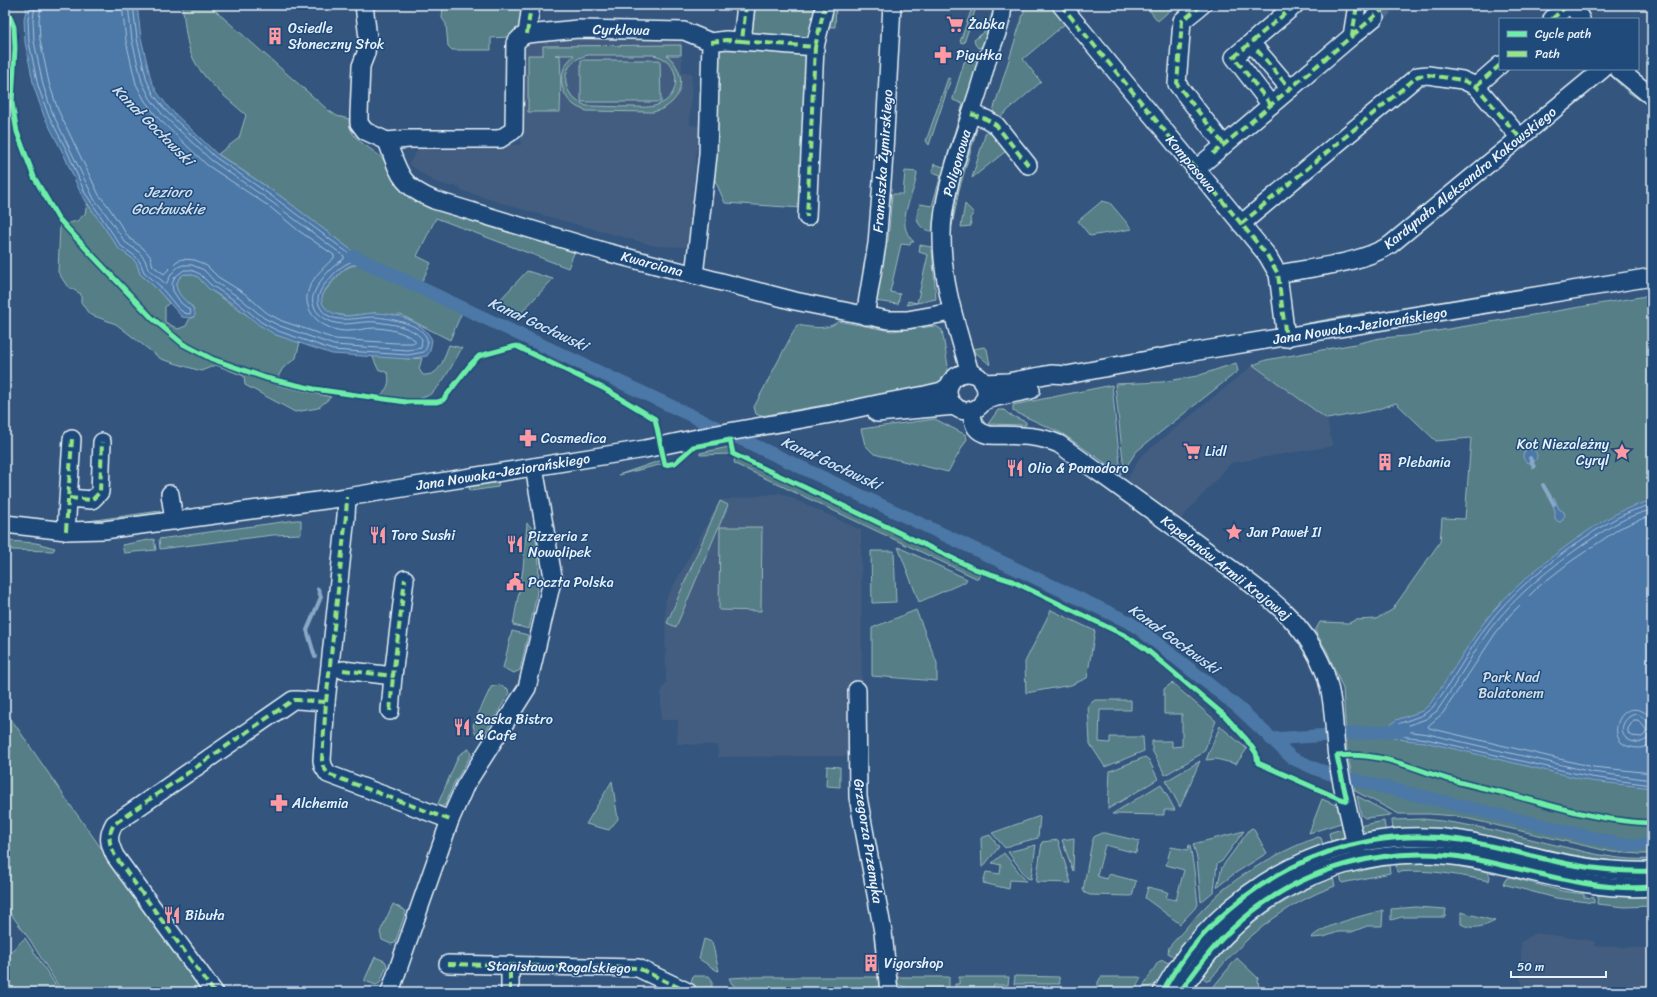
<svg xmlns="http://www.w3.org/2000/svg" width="1657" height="997" font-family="Sriracha,sans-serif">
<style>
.built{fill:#425d7f}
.green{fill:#557e86;stroke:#9eb8bf;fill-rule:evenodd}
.water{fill:#4c78a7;stroke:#8aa8c7}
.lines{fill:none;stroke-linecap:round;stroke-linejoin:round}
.shore{stroke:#aac1d8;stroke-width:1}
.stream{stroke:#8aa8c7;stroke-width:4}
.canal{stroke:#4c78a7;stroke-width:13}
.minor-tunnel{stroke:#4f6c8f;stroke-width:17;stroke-dasharray:17 8;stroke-linecap:butt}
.minor-casing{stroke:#e8f1f8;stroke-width:20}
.minor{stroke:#1f4a7a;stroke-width:17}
.quiet{stroke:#94e586;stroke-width:4;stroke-dasharray:8 4;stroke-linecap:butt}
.cycleway-casing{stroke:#1f4a7a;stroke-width:8}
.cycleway{stroke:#6deda7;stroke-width:5}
.labels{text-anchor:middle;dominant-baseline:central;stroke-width:3;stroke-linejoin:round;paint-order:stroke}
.poi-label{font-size:14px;fill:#e8f1f8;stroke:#1f4a7a;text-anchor:start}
.street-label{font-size:14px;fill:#e8f1f8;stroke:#1f4a7a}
.park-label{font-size:14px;fill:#d2e0e7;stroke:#1f4a7a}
.water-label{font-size:15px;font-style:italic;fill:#d1dfec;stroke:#1f4a7a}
</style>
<rect width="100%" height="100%" fill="#34557d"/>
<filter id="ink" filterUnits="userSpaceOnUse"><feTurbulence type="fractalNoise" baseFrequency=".025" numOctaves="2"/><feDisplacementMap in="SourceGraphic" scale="8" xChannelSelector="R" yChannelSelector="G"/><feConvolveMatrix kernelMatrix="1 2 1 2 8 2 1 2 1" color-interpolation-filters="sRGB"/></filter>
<g filter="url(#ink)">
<g class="built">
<polygon points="579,35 682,37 682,73 692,73 690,125 699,126 688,247 655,246 524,210 460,190 461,188 453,185 452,187 435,182 408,164 422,144 521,145 521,53 526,43"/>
<polygon points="1253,365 1327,419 1333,446 1231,463 1181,519 1129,481 1128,478 1140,457"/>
<polygon points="781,493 861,530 862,689 850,756 718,757 717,745 677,744 678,720 661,720 661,691 666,683 665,601 720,500"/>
<polygon points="1535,933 1595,941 1594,946 1652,948 1652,992 1472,992 1472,990 1521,991 1521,942"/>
</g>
<g class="green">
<path d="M182 5H209L328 110 337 116 349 119C348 139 369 146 382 158 387 163 389 173 393 180 400 192 412 198 424 204L576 248 568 268 436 218 417 256 431 263 421 283 355 253 279 195 218 154 239 138 246 115C226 97 202 80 191 54 185 38 185 21 182 5Z"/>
<polygon points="443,5 527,5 518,33 508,37 491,38 491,50 452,50 448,46 446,24 442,18"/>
<polygon points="746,5 836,5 835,27 815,26 814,45 744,41"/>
<polygon points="973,5 977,5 964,43 960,42"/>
<polygon points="989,5 997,5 985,46 978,48 975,44 974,40 987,30 994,7"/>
<polygon points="1026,5 1051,5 1066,23 1023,59 1041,82 999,118 993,111"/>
<polygon points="1145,5 1176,5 1158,21"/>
<path d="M681 45V55H667C690 75 683 105 653 112L587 111C570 106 563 96 561 79L560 112H528V55H543V46ZM555 55H574L565 65 561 79 560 55ZM588 55H653C664 57 672 63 675 74 678 88 671 101 657 105 650 108 641 107 633 107 617 107 602 106 587 106 559 97 558 61 588 55Z"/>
<polygon points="723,46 796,49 809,55 802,208 725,203 714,178 717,146 714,138 718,54"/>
<path d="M969 59H975L979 62 935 229 933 231C926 232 917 226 917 217 917 213 919 208 920 204L932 206 941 175 932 172 934 164 944 167 963 104 953 100V98L963 66 964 62Z"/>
<polygon points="581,60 660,60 661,102 581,102"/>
<polygon points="1610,75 1618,77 1652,102 1652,108 1628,92"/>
<polygon points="948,78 951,79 929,145 926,141"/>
<path d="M977 129 959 190 952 226 950 225C953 194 964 164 973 134Z"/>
<polygon points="987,129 1006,151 972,178 985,135"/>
<path d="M905 171 917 172C916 195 892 222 914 242H911L910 245 901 244 890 292 900 294 898 304 874 301 883 248 888 241 892 194H903Z"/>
<polygon points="1102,201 1110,203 1132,229 1090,236 1078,221"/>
<path d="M87 204 96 215 119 249 132 258 137 264 140 274 156 288 169 303 165 307V322L178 329 186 326 190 318H193V307C185 301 178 296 176 285L179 278 184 274H191L198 277 209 289 276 335 300 342 296 358 283 368 279 375 277 385 331 397 318 408 295 412 245 385 244 376 216 365 201 371 161 359 116 324 89 314 81 302V294L67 286 58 272 60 225 77 221 85 214Z"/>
<polygon points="965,204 974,213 970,218 971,226 961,227"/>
<polygon points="920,245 931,247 932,250 936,299 907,305 908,301 917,303 928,255 919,252"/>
<polygon points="360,264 367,265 462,312 450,340 401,315 391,316 375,313 346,316 331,313 323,305 321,299 325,291 343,270 351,266"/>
<polygon points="527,271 553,279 519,315 495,305"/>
<polygon points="1652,295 1652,854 1640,854 1612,852 1456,816 1429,814 1399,814 1355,791 1347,752 1343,689 1327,651 1315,631 1320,622 1349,623 1355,620 1376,619 1392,610 1440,542 1442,518 1465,519 1471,438 1436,441 1396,403 1375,410 1327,419 1253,365 1266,360 1355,344 1380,338 1407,336"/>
<polygon points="1364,313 1360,318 1309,327 1308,323"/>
<path d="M838 321 892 331 936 326 942 330 948 366C946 374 941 382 934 386L761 416 756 414 754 407 797 325C809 327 829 331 838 321Z"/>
<path d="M449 345 462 348C454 361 441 390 427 396 415 402 394 397 381 395 388 388 390 383 388 373L378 369 372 355 408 359 422 358 419 369 423 375C441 376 443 359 449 345Z"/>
<polygon points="984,347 987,349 990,365 974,351 973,349"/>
<polygon points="1236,363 1238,371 1143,446 1136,452 1124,470 1115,384 1162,382 1197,376"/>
<polygon points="1112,385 1121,474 1063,434 1013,411 1013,405"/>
<polygon points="998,410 1004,410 1010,415 1026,422 1026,425 988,424"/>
<polygon points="935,419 966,435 967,439 948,472 874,454 865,445 861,429"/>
<polygon points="729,447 730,454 700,455 700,453"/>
<polygon points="735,458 980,573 978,579 735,464 734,461"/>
<polygon points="662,460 663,464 618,475"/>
<polygon points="499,482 498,487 470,491 469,487"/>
<polygon points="720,501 728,505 676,627 667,623"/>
<polygon points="160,511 161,514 99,522 88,521"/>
<polygon points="296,520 301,520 301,534 273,535 160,549 159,539"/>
<path d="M527 523C535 529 535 537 537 545 542 575 536 601 529 629L513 625 523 569Z"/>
<polygon points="720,527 762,527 761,611 719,610"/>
<polygon points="154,539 156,550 124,553 122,545"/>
<polygon points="9,541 36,543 55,548 53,551 12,550"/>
<polygon points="898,547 967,579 965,582 919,602"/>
<polygon points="871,551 894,551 896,602 872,603"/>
<polygon points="916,610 937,663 937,681 872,676 872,628"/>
<polygon points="1051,610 1095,631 1087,678 1071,685 1026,693 1025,662"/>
<polygon points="512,631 528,635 520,670 514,673 503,668"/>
<polygon points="1172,683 1216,721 1205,749 1201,754 1165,775 1152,750 1152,741 1172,741 1172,747 1182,746 1182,714 1164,714 1164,689"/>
<polygon points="499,685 508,689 509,694 485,733 478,735 475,733 473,725 491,687"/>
<polygon points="1095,700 1131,700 1131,710 1100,710 1099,742 1110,743 1110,737 1143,737 1144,751 1105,767 1090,744 1088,705"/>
<polygon points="5,710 71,806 204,992 62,992 30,940 5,906"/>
<polygon points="1220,726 1247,749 1236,764 1216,759 1206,760"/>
<polygon points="468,749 470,750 471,755 453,785 445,805 440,807 437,806 459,755"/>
<polygon points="1145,757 1149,760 1158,779 1108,809 1110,771"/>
<polygon points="1200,761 1180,807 1166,781"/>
<polygon points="827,766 840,767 840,787 826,786"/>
<polygon points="612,781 618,819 609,830 586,824"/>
<polygon points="1161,784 1175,810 1164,810 1164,815 1112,814"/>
<polygon points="1357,796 1392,815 1365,818 1361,815"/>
<polygon points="1322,799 1340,807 1344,822 1309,833"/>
<polygon points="1040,816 1038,838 1014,844 1005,848 992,833"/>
<path d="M1423 819C1471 823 1517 836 1564 847 1594 854 1622 861 1652 859V862C1569 865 1495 828 1413 828L1411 830 1393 833 1392 820Z"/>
<path d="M1384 821 1386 834C1375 834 1366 836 1359 826Z"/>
<polygon points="1253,828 1267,853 1234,874 1217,887 1222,867 1250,829"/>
<polygon points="1345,828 1346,836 1343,840 1332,846 1329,833"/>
<polygon points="1244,831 1222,861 1217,864 1214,891 1201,902 1197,858 1193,844"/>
<polygon points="1101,833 1105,833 1139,841 1136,853 1105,845 1097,876 1107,879 1109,874 1136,881 1132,896 1090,895 1085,893 1083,890 1092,842 1094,837"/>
<polygon points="990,835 999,847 983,867 982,867 981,838"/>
<path d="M1318 837 1321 838 1323 844C1265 867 1225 894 1185 942V946L1177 959 1168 953 1169 947C1187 927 1204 906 1224 889 1252 867 1285 849 1318 837Z"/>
<polygon points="1074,838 1073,871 1062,840"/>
<polygon points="1058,840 1071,883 1036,882 1042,842"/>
<polygon points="1036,845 1031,879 1027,878 1008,852"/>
<polygon points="1189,845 1190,845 1194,870 1198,905 1180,924 1145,898 1148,887 1168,892 1166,898 1176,900 1184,870 1166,865 1171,847 1188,850"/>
<polygon points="1004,853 1026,881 1010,880 1009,889 983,883 986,872 1000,874 1001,865 992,863"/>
<path d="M1435 862 1488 872 1490 877 1489 881C1458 875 1429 869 1397 872L1396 864Z"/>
<polygon points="1389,865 1390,873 1342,883 1340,875"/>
<path d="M1333 877 1335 886C1285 904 1243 938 1210 980L1207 981 1202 977C1235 931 1281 899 1333 877Z"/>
<polygon points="1510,877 1562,891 1584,894 1584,897 1594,898 1594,903 1556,898 1503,884 1506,879"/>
<polygon points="1647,893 1652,893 1652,906 1625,907 1597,904 1598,895 1644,897"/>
<polygon points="393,904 406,911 395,943 391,944 382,940 380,932"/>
<polygon points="1416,907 1446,909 1445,917 1402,917 1391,920 1391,909"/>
<path d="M1383 910 1382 926H1367L1352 932H1338L1324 937 1311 938C1322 925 1366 915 1383 910Z"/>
<path d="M1461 912 1495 921C1484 927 1471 930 1461 924Z"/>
<polygon points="25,938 60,992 5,992 5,957"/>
<polygon points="704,939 712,942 719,971 716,970 699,959"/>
<polygon points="375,957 385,961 387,965 380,983 376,985 365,981 365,979"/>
<polygon points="1237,958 1258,978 1259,992 1209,992"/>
<path d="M1163 960 1172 965C1162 979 1159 986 1142 988L1158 962Z"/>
<polygon points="693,976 709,976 712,980 712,987 689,988"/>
<polygon points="1015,976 1059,977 1060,984 1014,984"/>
<polygon points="747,977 882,977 880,985 873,989 738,988 732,984 729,978"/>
<polygon points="895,977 949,977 949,988 909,988 899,985"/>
<polygon points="959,977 1009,977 1008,985 994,985 993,988 955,988 955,984 959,984"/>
<polygon points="1101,977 1139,977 1141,978 1135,989 1098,990 1098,982"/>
</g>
<g class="water">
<path d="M27 5H137L141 38 151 80 157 92 169 108 217 154 279 195 355 253 370 259 367 265C361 264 355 264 349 266 341 270 323 289 322 298 320 310 338 316 346 316 356 316 365 313 374 313 394 313 423 320 432 340L430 351 427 356 408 359 332 354 276 335 259 325 235 305 209 289 198 277 191 274H184L179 278 176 285C178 300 197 306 195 316L190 318 182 317 156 288 140 274 137 264 132 258 119 249 81 194 64 155 44 116 34 87 25 42 24 19Z"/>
<circle cx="1530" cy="456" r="7"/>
<polygon points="1554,497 1559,509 1564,512 1565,515 1562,521 1559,522 1555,519 1555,511 1551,500"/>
<path d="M1652 501V788L1590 781 1425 742 1404 740 1386 735 1387 728 1396 720 1422 711 1430 704C1448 679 1464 651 1482 625 1509 589 1545 561 1582 535 1604 520 1625 506 1652 501Z"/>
</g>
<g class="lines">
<g class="shore">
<path d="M30 5 28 19 29 42 38 86 48 114 68 153 85 193 121 246 135 256 140 262 144 272 159 285 178 308 184 313 189 314 191 313 190 310 181 303 173 291 172 284 175 277 184 270H191L200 274 211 285 237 302 261 322 278 331 333 350 408 355 424 352C441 327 391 318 374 317 357 317 328 327 319 305 316 298 320 291 324 285 333 275 341 264 354 261L355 258 276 199 215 157 166 111 154 95 147 81 137 39 133 5"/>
<path d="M35 5 33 20 34 41 43 85 52 112 94 199 103 210 125 242 139 252 145 260 148 269 166 284 172 273 178 267 183 265H192L204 270 215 282 240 298 264 318 280 326 334 345 408 350 421 348 422 339C412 326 391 324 376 322 354 320 338 332 318 313 313 307 311 300 314 293 320 279 332 266 344 259V256L273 203 211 160 162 114 150 98 142 82 132 40 128 5"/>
<path d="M41 5 39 20 40 40 49 83 58 110 99 195 108 206 129 238 143 248 150 256 153 266 164 274 177 261 183 259 195 260 207 266 218 277 244 293 267 313 282 321 335 339 396 343H415V340C404 332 387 328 374 328 365 328 356 331 347 331 331 331 313 322 308 306 302 288 321 269 334 258V255L299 231 270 207 207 165 158 118 145 101 136 84 126 41 122 5"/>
<path d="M1652 505C1626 510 1606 524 1584 538 1548 563 1511 592 1485 628 1467 654 1452 682 1433 707L1423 715 1398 724 1391 731C1399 738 1416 737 1426 739L1591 777 1652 785"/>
<path d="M1652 510C1627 515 1608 528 1587 542 1551 567 1517 594 1490 629 1471 655 1456 685 1437 711L1426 719 1404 727 1403 729 1405 731 1428 734 1592 772 1652 780"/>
<polyline points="1652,516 1644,518 1620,528 1570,562 1538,587 1510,615 1495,634 1443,713 1428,726 1429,728 1593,767 1652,773"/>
<path d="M1636 714C1646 717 1655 727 1649 737 1645 741 1641 743 1635 742 1615 739 1621 716 1636 714Z"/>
<path d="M1652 718C1621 688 1602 743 1631 747 1640 749 1645 748 1652 743"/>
<polygon points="1634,720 1638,720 1646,729 1646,733 1642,737 1631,736 1628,733 1628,729"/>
</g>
<g class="stream">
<polyline points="1530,458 1534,467"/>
<polyline points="1543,485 1554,504"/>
<polyline points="315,657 307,630 321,597 318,589"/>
</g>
<g class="canal">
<polyline points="353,256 1129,622 1142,631 1239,708 1292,758 1316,769 1334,775 1619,844 1635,845 1652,844"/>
<polyline points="1271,739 1404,730"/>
</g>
<polyline class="minor-tunnel" points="1375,17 1385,7"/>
<g class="minor-casing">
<g id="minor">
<polyline points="364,5 368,38 366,53 361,66 359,114 359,123 365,131 387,141 409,139 500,139 514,130 515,43 521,37 527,34 578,29 684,31 711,42 708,155 694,275"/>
<polyline points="1061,5 1267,255 1278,274 1286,338"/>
<polyline points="1202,5 1182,21 1177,84 1224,145"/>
<polyline points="1572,5 1581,19"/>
<polyline points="1552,19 1568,5"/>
<polyline points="527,34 531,5"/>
<polyline points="1352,36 1375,17"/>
<polyline points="742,41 815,47 807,217"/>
<polyline points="711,42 726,40 742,41 746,5"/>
<polyline points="815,47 824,9"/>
<polyline points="1257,50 1290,89"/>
<polyline points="1618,69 1646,92 1652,96"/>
<polyline points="1476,86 1500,65"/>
<polyline points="1271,105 1234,57 1295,5"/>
<polyline points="971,114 986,119 996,125 1028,165"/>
<path d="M387 141C399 173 400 186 434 200L606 252 795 301 888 320H907L952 312"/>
<polyline points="1195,170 1352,36 1357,5"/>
<polyline points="1241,224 1418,76 1428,75 1462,80 1476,86 1520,138"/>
<path d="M1278 274C1313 267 1360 264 1390 245L1603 69"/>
<polyline points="865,316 877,244 883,169 892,5"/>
<path d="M970 373C957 327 942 285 942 237 941 195 963 141 975 101 980 87 984 72 988 57 994 40 1002 24 1003 5"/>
<circle cx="967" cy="392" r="19"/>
<polyline points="983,383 1008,382 1051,374 1067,375 1174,355 1652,277"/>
<polyline points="983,401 997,397 1031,390"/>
<path d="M971 410C974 424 973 431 989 435 1013 436 1036 434 1059 444 1109 480 1159 515 1208 552 1253 586 1301 614 1323 668 1335 697 1333 727 1337 757 1343 792 1352 826 1359 860"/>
<polyline points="877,413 955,406"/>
<polyline points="170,494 174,521"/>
<polyline points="69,498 92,500 100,492 102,442"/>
<polyline points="5,524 66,531 104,530 347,497 645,449 717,434 831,414 882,403 925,395 942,391 949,386"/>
<polyline points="66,531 72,439"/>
<polyline points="343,670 393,676 405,579"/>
<polyline points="857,690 858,797 883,932 889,992"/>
<polyline points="326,702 346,516 347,497"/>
<polyline points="390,711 393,676"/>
<polyline points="448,964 638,968 688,992"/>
<path d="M214 992 115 856C109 843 107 837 114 824L293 700H297L326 702 322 760 323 766 328 774 450 820"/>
<polyline points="390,992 450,820 465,786 527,688 553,577 534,467"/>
<polyline points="510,992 510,965"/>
<path d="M1162 992C1221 886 1340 821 1461 840 1497 846 1532 857 1568 864 1595 869 1624 872 1652 871"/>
<path d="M1180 992C1196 970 1212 947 1232 929 1297 867 1386 843 1473 859 1534 870 1589 892 1652 887"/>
</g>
</g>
<use href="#minor" class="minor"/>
<g class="quiet">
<polyline points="1061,5 1267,255 1278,274 1286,338"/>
<polyline points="1202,5 1182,21 1177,84 1224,145"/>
<polyline points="1552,19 1568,5"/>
<polyline points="527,34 531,5"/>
<polyline points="1352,36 1385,7"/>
<polyline points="742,41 815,47 807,217"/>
<polyline points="711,42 726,40 742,41 746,5"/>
<polyline points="815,47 824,9"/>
<polyline points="1257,50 1290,89"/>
<polyline points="1476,86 1500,65"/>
<polyline points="1271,105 1234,57 1295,5"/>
<polyline points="971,114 986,119 996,125 1028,165"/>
<polyline points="1213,154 1352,36 1357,5"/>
<polyline points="1241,224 1418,76 1428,75 1462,80 1476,86 1520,138"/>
<polyline points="69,498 92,500 100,492 102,442"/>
<polyline points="66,531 72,439"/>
<polyline points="343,670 393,676 405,579"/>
<polyline points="326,702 346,516 347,497"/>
<polyline points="390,711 393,676"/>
<polyline points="448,964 638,968 688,992"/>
<path d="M214 992 115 856C109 843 107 837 114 824L293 700H297L326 702 322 760 323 766 328 774 450 820"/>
<polyline points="510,992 510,965"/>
</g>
<g class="cycleway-casing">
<g id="cycleway">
<path d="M5 12H8L14 27 15 48 12 103 17 132 34 177 58 218 91 254 152 318 183 344 212 359 266 378 314 389 406 402H437L443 400 470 365 479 356 516 346 605 389 655 419 665 465 675 463 693 447 730 440 733 454 806 488 975 569 1012 581 1126 636 1147 650 1224 715 1246 739 1256 753 1258 763 1338 798 1347 801 1337 756C1371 752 1401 763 1432 774 1458 783 1485 788 1512 795 1558 807 1603 822 1652 823"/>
<path d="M1162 992C1221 886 1340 821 1461 840 1497 846 1532 857 1568 864 1595 869 1624 872 1652 871"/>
<path d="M1180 992C1196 970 1212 947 1232 929 1297 867 1386 843 1473 859 1534 870 1589 892 1652 887"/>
</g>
</g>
<use href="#cycleway" class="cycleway"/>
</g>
</g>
<defs>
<g id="supermarket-bare" transform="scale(1.38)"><path d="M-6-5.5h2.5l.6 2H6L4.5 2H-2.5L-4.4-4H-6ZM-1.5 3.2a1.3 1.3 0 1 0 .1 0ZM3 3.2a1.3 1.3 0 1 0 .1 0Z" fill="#ff9aa2" stroke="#1f4a7a" stroke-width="2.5" paint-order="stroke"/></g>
<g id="building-bare" transform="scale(1.38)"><path d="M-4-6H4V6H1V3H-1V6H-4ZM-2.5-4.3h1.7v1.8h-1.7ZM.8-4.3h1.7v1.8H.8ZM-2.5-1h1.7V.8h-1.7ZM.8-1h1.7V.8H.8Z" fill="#ff9aa2" stroke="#1f4a7a" stroke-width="2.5" paint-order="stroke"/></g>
<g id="pharmacy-bare" transform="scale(1.38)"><path d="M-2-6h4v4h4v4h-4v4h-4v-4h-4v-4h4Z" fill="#ff9aa2" stroke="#1f4a7a" stroke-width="2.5" paint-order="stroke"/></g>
<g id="sight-bare" transform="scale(1.38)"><path d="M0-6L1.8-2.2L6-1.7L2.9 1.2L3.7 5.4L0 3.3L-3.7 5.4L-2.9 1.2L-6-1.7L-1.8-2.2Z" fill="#ff9aa2" stroke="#1f4a7a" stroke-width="2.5" paint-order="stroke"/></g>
<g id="restaurant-bare" transform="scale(1.38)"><path d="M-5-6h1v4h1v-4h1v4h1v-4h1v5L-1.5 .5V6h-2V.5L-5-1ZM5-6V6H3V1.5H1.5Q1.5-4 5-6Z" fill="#ff9aa2" stroke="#1f4a7a" stroke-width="2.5" paint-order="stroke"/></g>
<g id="civic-bare" transform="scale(1.38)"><path d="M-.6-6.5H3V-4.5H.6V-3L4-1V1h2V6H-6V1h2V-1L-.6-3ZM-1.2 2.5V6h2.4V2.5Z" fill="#ff9aa2" stroke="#1f4a7a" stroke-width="2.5" paint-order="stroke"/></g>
</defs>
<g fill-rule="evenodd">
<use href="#supermarket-bare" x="955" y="24"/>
<use href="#building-bare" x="275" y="36"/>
<use href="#pharmacy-bare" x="943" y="55"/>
<use href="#pharmacy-bare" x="528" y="438"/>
<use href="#supermarket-bare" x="1192" y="451"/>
<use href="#sight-bare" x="1622" y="452"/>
<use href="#building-bare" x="1385" y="462"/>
<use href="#restaurant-bare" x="1015" y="468"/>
<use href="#sight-bare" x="1234" y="532"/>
<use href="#restaurant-bare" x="378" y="535"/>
<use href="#restaurant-bare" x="515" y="544"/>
<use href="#civic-bare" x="515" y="582"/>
<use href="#restaurant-bare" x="462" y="727"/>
<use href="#pharmacy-bare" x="279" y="803"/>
<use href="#restaurant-bare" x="172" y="915"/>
<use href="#building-bare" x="871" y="963"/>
</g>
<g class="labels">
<g class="poi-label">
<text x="968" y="24">Żabka</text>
<text x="288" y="28">Osiedle<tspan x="288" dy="16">Słoneczny Stok</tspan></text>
<text x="956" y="55">Pigułka</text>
<text x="541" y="438">Cosmedica</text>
<text x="1609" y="444" text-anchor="end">Kot Niezależny<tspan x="1609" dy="16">Cyryl</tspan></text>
<text x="1205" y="451">Lidl</text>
<text x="1398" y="462">Plebania</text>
<text x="1028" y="468">Olio &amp; Pomodoro</text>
<text x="1247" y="532">Jan Paweł II</text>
<text x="391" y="535">Toro Sushi</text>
<text x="528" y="536">Pizzeria z<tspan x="528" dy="16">Nowolipek</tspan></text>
<text x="528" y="582">Poczta Polska</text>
<text x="475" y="719">Saska Bistro<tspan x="475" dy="16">&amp; Cafe</tspan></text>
<text x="292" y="803">Alchemia</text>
<text x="185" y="915">Bibuła</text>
<text x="884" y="963">Vigorshop</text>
</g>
<g class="street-label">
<text transform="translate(621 30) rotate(1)">Cyrklowa</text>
<text transform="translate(883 161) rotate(-86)">Franciszka Żymirskiego</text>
<text transform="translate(957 163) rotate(-74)">Poligonowa</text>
<text transform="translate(1191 164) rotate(50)">Kompasowa</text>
<text transform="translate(1470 178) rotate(-39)">Kardynała Aleksandra Kakowskiego</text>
<text transform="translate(652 264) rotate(15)">Kwarciana</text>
<text transform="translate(1360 326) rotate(-9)">Jana Nowaka-Jeziorańskiego</text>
<text transform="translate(503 472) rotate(-9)">Jana Nowaka-Jeziorańskiego</text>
<text transform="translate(1226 568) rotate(38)">Kapelanów Armii Krajowej</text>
<text transform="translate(868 841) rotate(81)">Grzegorza Przemyka</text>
<text transform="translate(559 967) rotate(1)">Stanisława Rogalskiego</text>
</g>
<g class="park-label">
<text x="1511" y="677">Park Nad<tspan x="1511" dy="16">Balatonem</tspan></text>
</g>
<g class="water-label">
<text transform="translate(153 125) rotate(45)">Kanał Gocławski</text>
<text x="168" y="192">Jezioro<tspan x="168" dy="17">Gocławskie</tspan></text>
<text transform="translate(538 324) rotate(25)">Kanał Gocławski</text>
<text transform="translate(831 463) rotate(25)">Kanał Gocławski</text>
<text transform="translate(1174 639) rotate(36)">Kanał Gocławski</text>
</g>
</g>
<rect width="1657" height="997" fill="none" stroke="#1f4a7a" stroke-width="20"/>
<rect x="10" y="10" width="1637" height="977" fill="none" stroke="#e8f1f8" stroke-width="1.5" filter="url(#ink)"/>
<rect x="1499" y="18" width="140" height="52" fill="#1f4a7a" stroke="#6f8dac"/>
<rect x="1507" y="31" width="20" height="6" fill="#6deda7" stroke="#6f8dac"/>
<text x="1535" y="38" font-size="12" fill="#e8f1f8">Cycle path</text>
<rect x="1507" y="51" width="20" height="6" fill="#94e586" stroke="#6f8dac"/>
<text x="1535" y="58" font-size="12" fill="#e8f1f8">Path</text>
<path d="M1511 971v6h95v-6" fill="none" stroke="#e8f1f8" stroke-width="2"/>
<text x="1517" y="971" font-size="12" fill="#e8f1f8" stroke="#1f4a7a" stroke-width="3" paint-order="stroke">50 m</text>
</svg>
